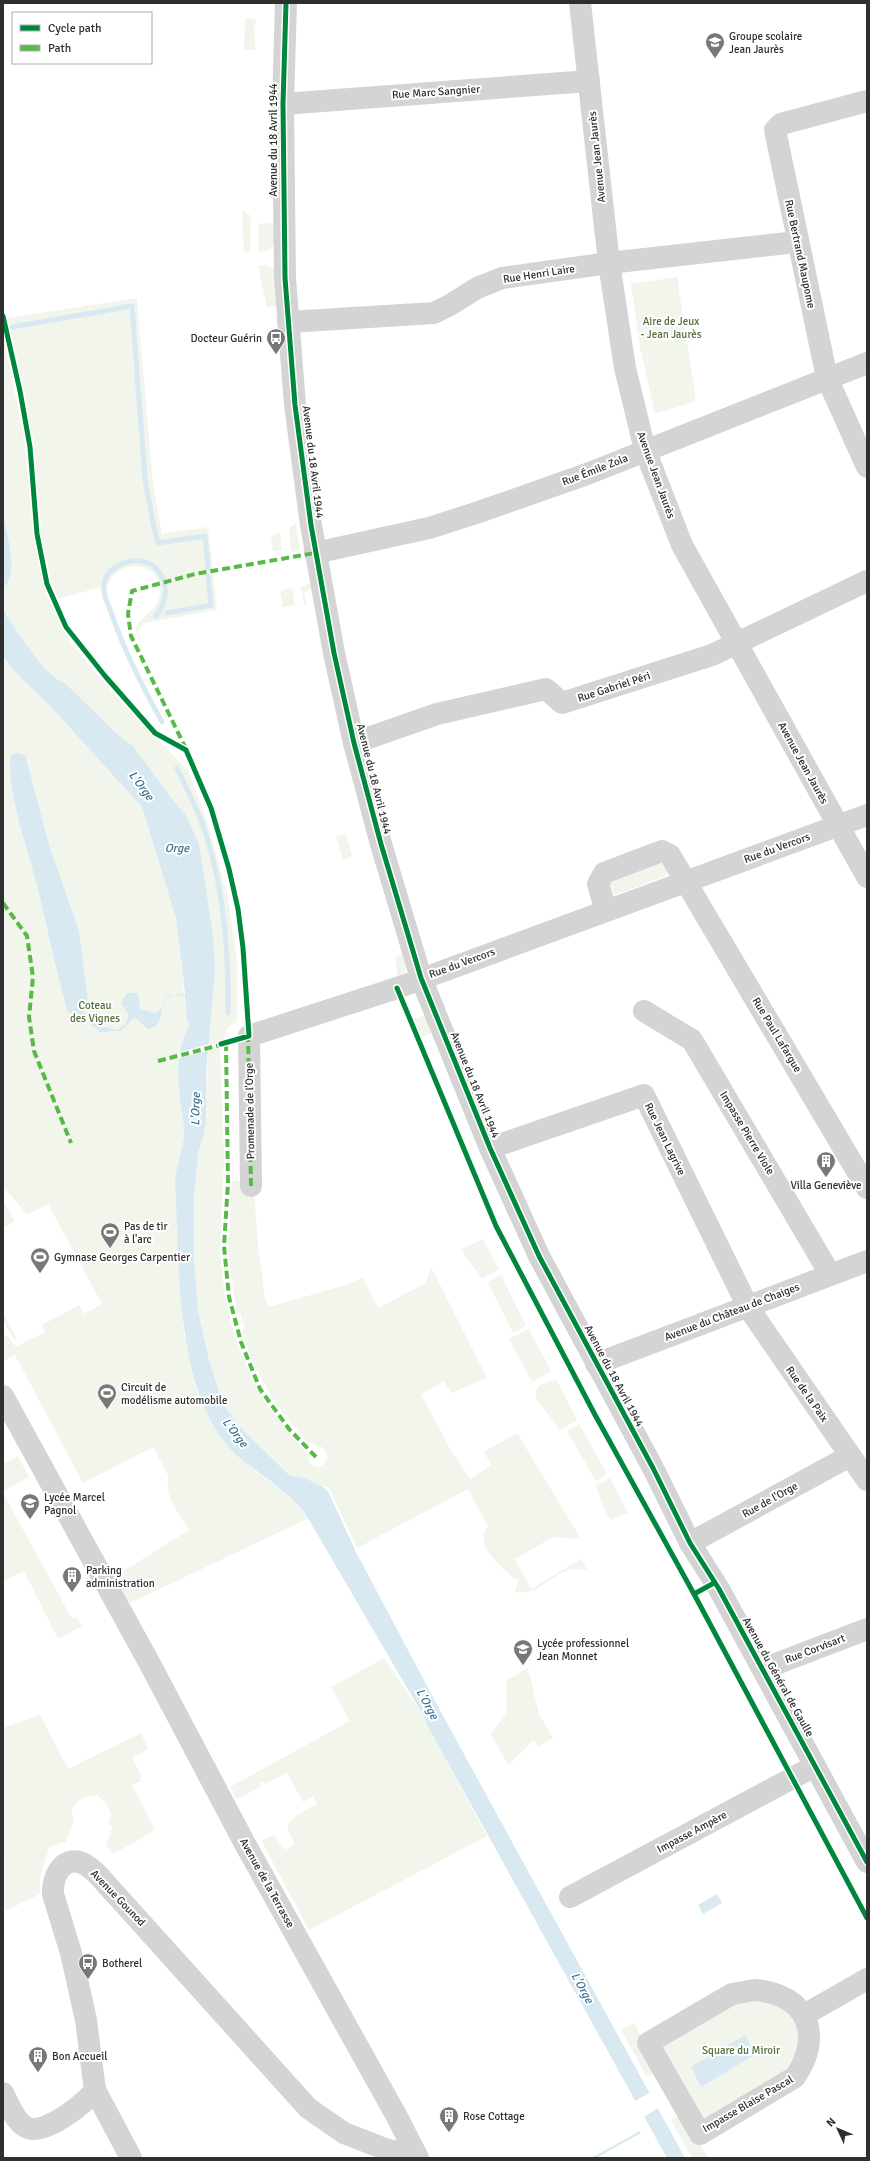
<svg xmlns="http://www.w3.org/2000/svg" width="870" height="2161" font-family="Signika,sans-serif">
<style>
.green{fill:#f1f5ec}
.water{fill:#d8e9f2}
.pier{fill:#fff}
.lines{fill:none;stroke-linecap:round;stroke-linejoin:round}
.stream{stroke:#d8e9f2;stroke-width:5}
.minor{stroke:#d4d4d4;stroke-width:22}
.quiet{stroke:#58b947;stroke-width:4;stroke-dasharray:8 4;stroke-linecap:butt}
.cycleway-casing{stroke:#fff;stroke-width:8}
.cycleway{stroke:#00873e;stroke-width:5}
.labels{text-anchor:middle;dominant-baseline:central;stroke-width:4;stroke-linejoin:round;paint-order:stroke}
.poi-label{font-size:11px;fill:#2f2f2f;stroke:#fff;text-anchor:start}
.street-label{font-size:11px;fill:#2f2f2f;stroke:#fff}
.park-label{font-size:11px;fill:#536c3b;stroke:#fff}
.water-label{font-size:12px;font-style:italic;fill:#3a7394;stroke:#fff}
</style>
<rect width="100%" height="100%" fill="#fff"/>
<g class="green">
<polygon points="245,18 256,19 253,33 255,33 255,50 244,50"/>
<polygon points="242,210 251,216 250,251 244,252"/>
<polygon points="275,223 275,244 269,250 258,252 259,224"/>
<polygon points="266,265 274,269 278,306 267,307 258,266"/>
<polygon points="677,277 696,401 655,414 640,347 631,284"/>
<path d="M137 298 153 484 162 534 208 527 217 610 144 623 136 635C133 618 158 613 160 594 164 562 118 556 108 585L58 599 50 576 41 532 35 451 27 404 8 318Z"/>
<path d="M3 335 24 437 34 540 43 585 57 619 69 640 93 670 138 720 188 770 207 821 228 898 237 960V1022L228 1027 224 1041 208 1045 215 972 213 934 199 844 186 815 172 799 134 747 116 733 65 683C44 676 21 635 7 617L3 608V583L6 585 11 556 3 514Z"/>
<polygon points="296,523 300,550 291,552 289,528"/>
<polygon points="280,533 282,550 273,552 271,536"/>
<polygon points="311,583 312,588 304,592 307,605 304,605 301,587"/>
<polygon points="292,588 295,605 283,607 280,591"/>
<path d="M3 656 16 673 50 706 142 807 176 918 187 1021 190 1025C187 1037 179 1051 178 1063 177 1087 187 1115 184 1137 182 1154 175 1168 175 1185L184 1333 198 1392 251 1468 284 1492 309 1518 130 1603 121 1590 117 1575 189 1530C179 1514 163 1495 169 1477L153 1447 83 1483 15 1355 3 1361V1338L5 1336H8L16 1347 45 1332 42 1325 79 1305 84 1314 102 1304 48 1204 27 1215 3 1186Z"/>
<polygon points="346,834 352,856 343,861 336,836"/>
<polygon points="659,864 663,864 667,870 667,874 663,877 615,895 610,892 609,886 610,883"/>
<path d="M405 953C407 965 408 971 398 978L395 956Z"/>
<polygon points="427,1014 434,1032 422,1037 414,1019"/>
<path d="M220 1047 224 1157 220 1253 225 1296 234 1334 251 1378 267 1405 307 1454 311 1465 319 1467 326 1462 328 1456 322 1447 306 1441 275 1403 253 1363 242 1332 245 1328 243 1323 240 1322 242 1318 240 1313 237 1312 228 1255 232 1181H246L254 1190 258 1245 265 1298 269 1307 346 1285 363 1278 378 1308 426 1283 431 1267 487 1378 451 1393 444 1381 421 1394 449 1447 470 1479 491 1465 484 1452 517 1433 581 1539 553 1537 515 1559 531 1589 581 1559 587 1570C582 1570 574 1568 569 1570 550 1576 536 1596 515 1592L518 1580 512 1577C499 1563 473 1546 488 1526L468 1489 357 1548 329 1488 311 1482 304 1478 289 1475 238 1425 224 1405 208 1356 198 1310 194 1259V1198L198 1154 204 1134 208 1051Z"/>
<polygon points="3,1201 15,1221 3,1228"/>
<polygon points="483,1239 499,1270 482,1278 466,1258 462,1249"/>
<polygon points="501,1275 526,1326 513,1333 488,1282"/>
<polygon points="3,1313 17,1339 14,1340 3,1320"/>
<polygon points="529,1329 551,1371 532,1382 509,1339"/>
<polygon points="556,1379 577,1420 560,1430 536,1398 536,1390 540,1385"/>
<polygon points="579,1424 607,1474 596,1481 567,1431"/>
<polygon points="18,1456 29,1477 3,1491 3,1464"/>
<polygon points="610,1478 628,1513 611,1520 605,1511 596,1486"/>
<polygon points="3,1493 72,1619 76,1617 82,1626 58,1639 24,1571 3,1581"/>
<path d="M384 1658 424 1717 428 1727 487 1836 309 1930 261 1840 274 1835 285 1850 295 1844C293 1839 289 1834 288 1829 286 1818 309 1809 317 1804L313 1796 303 1802 287 1773 265 1784 263 1781 259 1784 261 1786 237 1799 230 1787 350 1721 331 1687Z"/>
<polygon points="528,1668 539,1714 553,1738 538,1747 534,1740 508,1765 491,1734 507,1713 506,1681"/>
<path d="M40 1715 68 1769 141 1733 148 1749 132 1758 142 1777 140 1778 141 1781 132 1785 155 1830 114 1854 106 1846 113 1826 108 1824 111 1814 107 1804 97 1795C84 1797 76 1798 71 1812L74 1819 66 1843 62 1842 49 1848 40 1878V1894L5 1911 3 1728Z"/>
<polygon points="740,1997 788,2007 802,2038 790,2065 783,2071 787,2077 704,2123 662,2045"/>
<polygon points="634,2023 660,2070 647,2077 621,2030"/>
<polygon points="683,2113 708,2158 692,2158 671,2120"/>
</g>
<g class="water">
<path d="M3 514C7 537 18 565 6 586L3 583Z"/>
<path d="M3 608 7 617C21 635 44 676 65 683L116 733 134 747 172 799 186 815 199 844 213 934 215 972 206 1072V1119L204 1134 198 1154 194 1198V1259L198 1310 208 1356 218 1388 224 1405 238 1425 289 1475 304 1478 322 1486 328 1491 356 1552 435 1701 685 2158H667L428 1727 424 1717 305 1513C298 1506 291 1498 284 1492 262 1473 234 1459 218 1433 175 1365 180 1264 175 1185 175 1168 182 1153 184 1137 185 1126 182 1117 181 1106 177 1078 175 1050 190 1025L187 1021 185 996C181 996 176 995 173 996 157 999 167 1026 148 1029L134 1017 121 1031H101L103 1027 117 1030 126 1024 129 1015 121 1003 127 993H138L140 1009 155 1013 161 1009 168 996 185 994 176 918 142 807 50 706 16 673 3 656Z"/>
<path d="M16 753 25 755 50 848 79 931 88 1002 83 1013 78 1017 68 1012C55 969 47 924 36 881 28 851 5 783 11 756Z"/>
<polygon points="717,1894 722,1903 703,1914 698,1905"/>
<polygon points="745,2035 756,2054 701,2087 691,2067"/>
<polygon points="640,2131 641,2133 596,2158 591,2158"/>
</g>
<g class="pier">
<polygon points="210,1044 210,1050 176,1059 177,1053"/>
<polygon points="651,2092 660,2107 642,2118 633,2102"/>
</g>
<g class="lines">
<g class="stream">
<polyline points="12,327 132,306 145,479 154,528"/>
<polyline points="155,532 158,543 205,536 208,568"/>
<polyline points="167,613 211,605 208,576"/>
<path d="M156 616C181 585 152 545 116 567 109 571 104 578 104 587 103 597 108 603 111 612 124 651 143 687 162 722"/>
<path d="M177 768C184 783 192 799 199 815 223 876 229 947 228 1013"/>
<polyline points="79,1010 101,1030 107,1030"/>
</g>
<g class="minor">
<polyline points="286,3 283,104 285,278 295,405 311,525 334,653 354,743 381,844 421,978 490,1148 539,1256 653,1468 690,1543 719,1589 867,1862"/>
<polyline points="580,3 609,263 625,368 645,450 682,545 867,877"/>
<polyline points="867,101 781,124 775,130 827,378 867,467"/>
<polyline points="283,104 589,81"/>
<polyline points="288,322 434,313 450,305 477,288 502,278 609,263 797,242"/>
<polyline points="315,553 429,528 479,512 587,474 867,363"/>
<polyline points="354,743 437,714 546,689 562,703 712,655 867,581"/>
<polyline points="606,911 598,884 604,873 662,851 670,855 867,1188"/>
<polyline points="644,1011 692,1040 830,1274"/>
<polyline points="490,1148 644,1095 748,1307 867,1480"/>
<polyline points="251,1186 249,1036 397,988 867,815"/>
<polyline points="596,1364 867,1261"/>
<polyline points="3,1396 151,1666 244,1842 396,2115 418,2158"/>
<polyline points="690,1543 850,1456"/>
<polyline points="763,1669 867,1629"/>
<polyline points="570,1897 815,1766"/>
<path d="M755 1990C807 1994 824 2035 795 2077L700 2134 648 2043 732 1994Z"/>
<polyline points="804,2015 867,1979"/>
<polyline points="95,2090 131,2158"/>
<path d="M3 2093C9 2104 15 2123 28 2128 45 2135 86 2103 95 2090L86 2020 71 1953 53 1894C52 1875 65 1852 86 1865 98 1872 108 1887 117 1896L308 2108 344 2133 385 2149 417 2157"/>
</g>
<g class="quiet">
<polyline points="186,749 131,636 128,614 132,591 195,574 315,553"/>
<polyline points="3,903 27,936 33,977 29,1017 34,1051 71,1143"/>
<polyline points="248,1034 251,1186"/>
<polyline points="226,1043 228,1183 224,1246 229,1297 241,1342 260,1389 289,1429 316,1457"/>
<polyline points="158,1061 224,1044"/>
</g>
<g class="cycleway-casing">
<g id="cycleway">
<polyline points="286,3 283,104 285,278 295,405 311,525 334,653 354,743 381,844 421,978 490,1148 539,1256 653,1468 690,1543 719,1589 867,1862"/>
<polyline points="3,316 20,391 30,447 37,534 47,584 66,627 105,676 155,733 186,750 211,808 229,869 238,909 243,948 249,1036 221,1044"/>
<polyline points="397,988 496,1226 594,1413 694,1594"/>
<polyline points="714,1583 694,1594 867,1918"/>
</g>
</g>
<use href="#cycleway" class="cycleway"/>
</g>
<defs>
<g id="school-pin" transform="scale(1)"><path d="M0 17L-7.5 6A9.5 9.5 0 1 1 7.5 6Z" fill="#787878" stroke="#fff"/><path d="M0-5L7-2L0 1L-7-2ZM-4 1L0 2.5L4 1V4Q0 6-4 4Z" fill="#fff"/></g>
<g id="bus-pin" transform="scale(1)"><path d="M0 17L-7.5 6A9.5 9.5 0 1 1 7.5 6Z" fill="#787878" stroke="#fff"/><path d="M-5-6H5V4H4V6H2V4H-2V6H-4V4H-5ZM-3.5-4V0h7V-4ZM-3.5 1.2v1.5H-2V1.2ZM2 1.2v1.5H3.5V1.2Z" fill="#fff"/></g>
<g id="building-pin" transform="scale(1)"><path d="M0 17L-7.5 6A9.5 9.5 0 1 1 7.5 6Z" fill="#787878" stroke="#fff"/><path d="M-4-6H4V6H1V3H-1V6H-4ZM-2.5-4.3h1.7v1.8h-1.7ZM.8-4.3h1.7v1.8H.8ZM-2.5-1h1.7V.8h-1.7ZM.8-1h1.7V.8H.8Z" fill="#fff"/></g>
<g id="stadium-pin" transform="scale(1)"><path d="M0 17L-7.5 6A9.5 9.5 0 1 1 7.5 6Z" fill="#787878" stroke="#fff"/><path d="M0-5a6.5 5 0 1 0 0 10a6.5 5 0 1 0 0-10ZM-3.5-1.8h7v3.6h-7Z" fill="#fff"/></g>
</defs>
<g fill-rule="evenodd">
<use href="#school-pin" x="715" y="42"/>
<use href="#bus-pin" x="276" y="338"/>
<use href="#building-pin" x="826" y="1161"/>
<use href="#stadium-pin" x="110" y="1232"/>
<use href="#stadium-pin" x="40" y="1257"/>
<use href="#stadium-pin" x="107" y="1393"/>
<use href="#school-pin" x="30" y="1503"/>
<use href="#building-pin" x="72" y="1576"/>
<use href="#school-pin" x="523" y="1649"/>
<use href="#bus-pin" x="88" y="1963"/>
<use href="#building-pin" x="38" y="2056"/>
<use href="#building-pin" x="449" y="2116"/>
</g>
<g class="labels">
<g class="poi-label">
<text x="729" y="36">Groupe scolaire<tspan x="729" dy="13">Jean Jaurès</tspan></text>
<text x="262" y="338" text-anchor="end">Docteur Guérin</text>
<text x="826" y="1185" text-anchor="middle">Villa Geneviève</text>
<text x="124" y="1226">Pas de tir<tspan x="124" dy="13">à l'arc</tspan></text>
<text x="54" y="1257">Gymnase Georges Carpentier</text>
<text x="121" y="1387">Circuit de<tspan x="121" dy="13">modélisme automobile</tspan></text>
<text x="44" y="1497">Lycée Marcel<tspan x="44" dy="13">Pagnol</tspan></text>
<text x="86" y="1570">Parking<tspan x="86" dy="13">administration</tspan></text>
<text x="537" y="1643">Lycée professionnel<tspan x="537" dy="13">Jean Monnet</tspan></text>
<text x="102" y="1963">Botherel</text>
<text x="52" y="2056">Bon Accueil</text>
<text x="463" y="2116">Rose Cottage</text>
</g>
<g class="street-label">
<text transform="translate(436 92) rotate(-4)">Rue Marc Sangnier</text>
<text transform="translate(273 140) rotate(-90)">Avenue du 18 Avril 1944</text>
<text transform="translate(597 157) rotate(-96)">Avenue Jean Jaurès</text>
<text transform="translate(800 254) rotate(78)">Rue Bertrand Maupome</text>
<text transform="translate(539 274) rotate(-9)">Rue Henri Laire</text>
<text transform="translate(313 462) rotate(83)">Avenue du 18 Avril 1944</text>
<text transform="translate(595 470) rotate(-21)">Rue Émile Zola</text>
<text transform="translate(656 475) rotate(70)">Avenue Jean Jaurès</text>
<text transform="translate(614 687) rotate(-18)">Rue Gabriel Péri</text>
<text transform="translate(803 763) rotate(61)">Avenue Jean Jaurès</text>
<text transform="translate(374 779) rotate(76)">Avenue du 18 Avril 1944</text>
<text transform="translate(777 848) rotate(-20)">Rue du Vercors</text>
<text transform="translate(462 963) rotate(-20)">Rue du Vercors</text>
<text transform="translate(777 1035) rotate(59)">Rue Paul Lafargue</text>
<text transform="translate(475 1085) rotate(68)">Avenue du 18 Avril 1944</text>
<text transform="translate(250 1111) rotate(-91)">Promenade de l'Orge</text>
<text transform="translate(747 1133) rotate(59)">Impasse Pierre Viole</text>
<text transform="translate(665 1139) rotate(64)">Rue Jean Lagrive</text>
<text transform="translate(732 1312) rotate(-21)">Avenue du Château de Chaiges</text>
<text transform="translate(614 1376) rotate(62)">Avenue du 18 Avril 1944</text>
<text transform="translate(807 1394) rotate(55)">Rue de la Paix</text>
<text transform="translate(770 1500) rotate(-29)">Rue de l'Orge</text>
<text transform="translate(815 1649) rotate(-21)">Rue Corvisart</text>
<text transform="translate(778 1677) rotate(61)">Avenue du Général de Gaulle</text>
<text transform="translate(692 1832) rotate(-28)">Impasse Ampère</text>
<text transform="translate(267 1883) rotate(61)">Avenue de la Terrasse</text>
<text transform="translate(118 1898) rotate(46)">Avenue Gounod</text>
<text transform="translate(748 2104) rotate(-30)">Impasse Blaise Pascal</text>
</g>
<g class="park-label">
<text x="671" y="321">Aire de Jeux<tspan x="671" dy="13">- Jean Jaurès</tspan></text>
<text x="95" y="1005">Coteau<tspan x="95" dy="13">des Vignes</tspan></text>
<text x="741" y="2050">Square du Miroir</text>
</g>
<g class="water-label">
<text transform="translate(141 786) rotate(53)">L'Orge</text>
<text x="177" y="848">Orge</text>
<text transform="translate(196 1109) rotate(-89)">L'Orge</text>
<text transform="translate(235 1433) rotate(52)">L'Orge</text>
<text transform="translate(427 1704) rotate(61)">L'Orge</text>
<text transform="translate(582 1988) rotate(61)">L'Orge</text>
</g>
</g>
<rect width="870" height="2161" fill="none" stroke="#2f2f2f" stroke-width="8"/>
<rect x="12" y="12" width="140" height="52" fill="#ffffff" stroke="#acacac"/>
<rect x="20" y="25" width="20" height="6" fill="#00873e" stroke="#acacac"/>
<text x="48" y="32" font-size="12" fill="#2f2f2f">Cycle path</text>
<rect x="20" y="45" width="20" height="6" fill="#58b947" stroke="#acacac"/>
<text x="48" y="52" font-size="12" fill="#2f2f2f">Path</text>
<g transform="translate(838 2129) rotate(314)" stroke="#ffffff" stroke-width="3" paint-order="stroke">
<path d="M0-3L7 15L0 10L-7 15Z" fill="#2f2f2f"/>
<text y="-6" font-size="11" font-weight="bold" text-anchor="middle" fill="#2f2f2f">N</text>
</g>
</svg>
